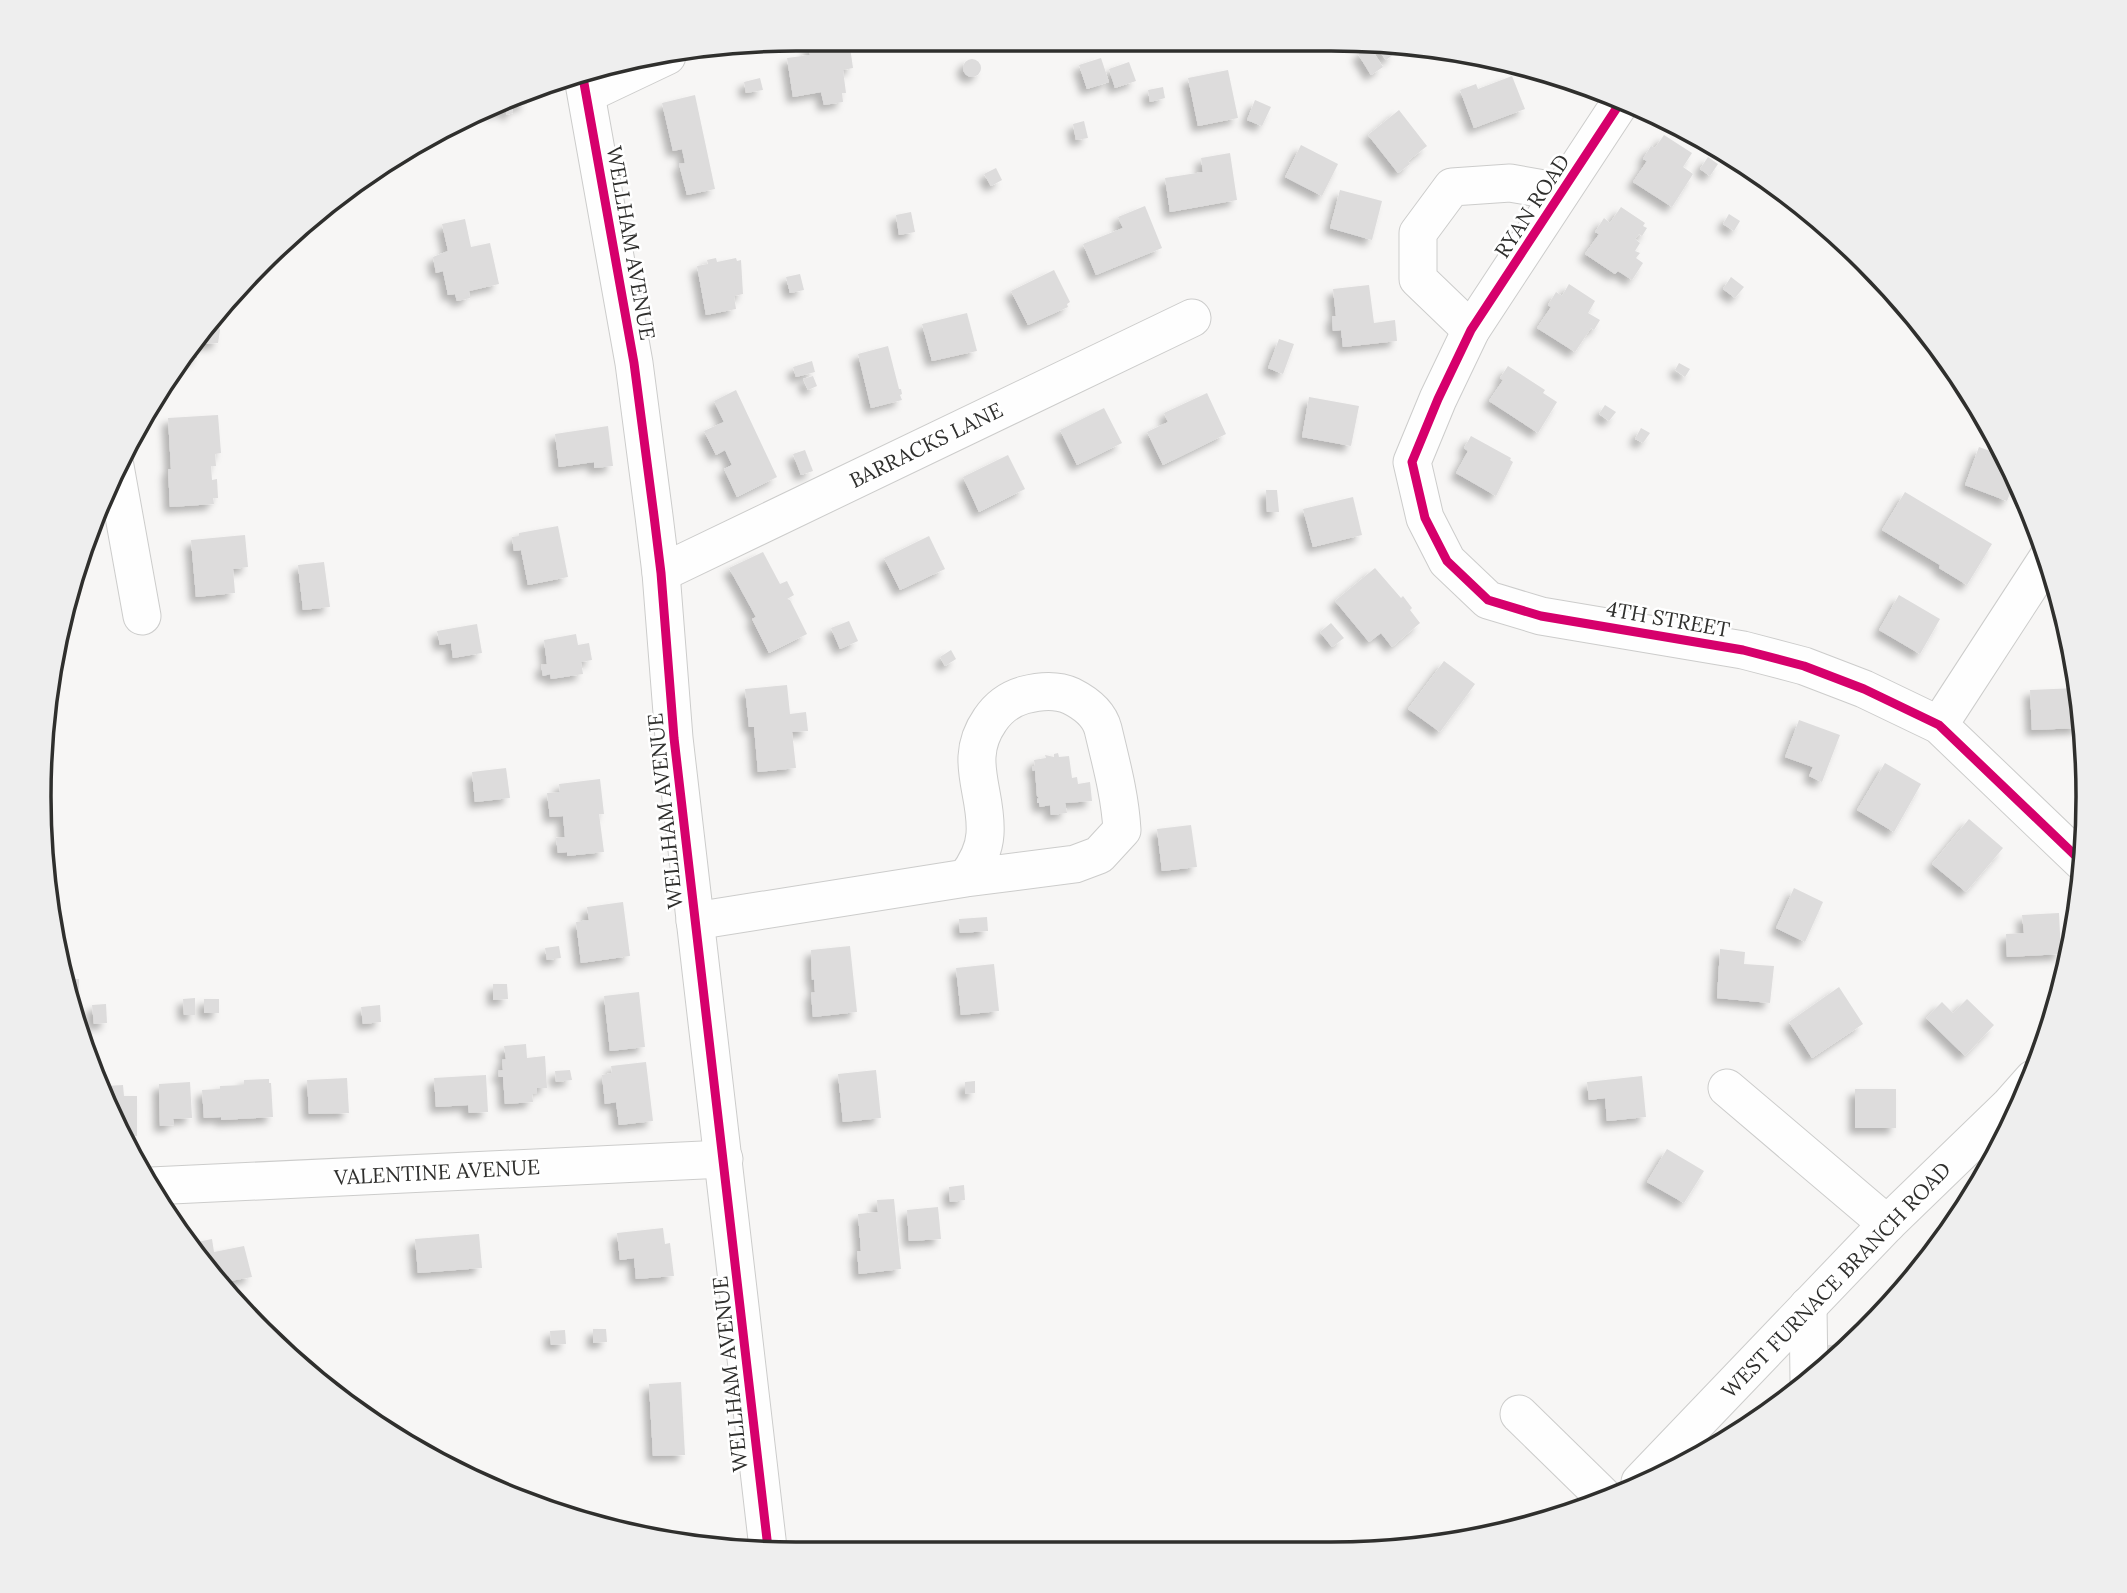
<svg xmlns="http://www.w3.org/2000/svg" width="2127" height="1593" font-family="Lora,serif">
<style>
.building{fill:#dddcdc;filter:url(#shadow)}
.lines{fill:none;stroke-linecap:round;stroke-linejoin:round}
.minor-casing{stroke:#cccccb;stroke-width:39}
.minor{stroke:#fefefe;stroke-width:37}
.cycleway-casing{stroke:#fff;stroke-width:13}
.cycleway{stroke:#d6006c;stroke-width:9}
.labels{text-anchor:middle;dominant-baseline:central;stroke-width:5;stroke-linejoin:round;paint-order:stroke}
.street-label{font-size:21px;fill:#2f2f2d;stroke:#fff}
.rim{fill:none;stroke:#2f2f2d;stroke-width:3.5}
</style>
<defs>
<filter id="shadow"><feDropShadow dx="-6" dy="6" stdDeviation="3.5" flood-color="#0004"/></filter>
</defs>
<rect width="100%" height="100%" fill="#f7f6f5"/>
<g class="building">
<polygon points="849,40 853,68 843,70 846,93 842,93 843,102 824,105 821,92 793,97 787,58 810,55 809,46"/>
<polygon points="1386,42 1394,54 1386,60 1377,48"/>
<polygon points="1370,47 1383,67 1371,75 1358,54"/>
<polygon points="1101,58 1109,82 1087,89 1079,65"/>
<circle cx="972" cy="68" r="9"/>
<polygon points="1129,62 1136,81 1115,88 1109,69"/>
<polygon points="1228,70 1238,118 1198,126 1188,78"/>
<polygon points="1512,76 1525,109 1474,128 1460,90 1476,84 1478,89"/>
<polygon points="760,78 763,90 746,93 744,82"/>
<polygon points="1163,87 1165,98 1150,102 1148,90"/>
<polygon points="695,95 715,189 687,195 679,164 685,163 682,149 673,151 662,103"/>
<polygon points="525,96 527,104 512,108 513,113 507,115 506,110 493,113 492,109"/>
<polygon points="1255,100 1271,107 1262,126 1247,120"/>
<polygon points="1399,110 1427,146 1408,161 1410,164 1398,173 1368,135"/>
<polygon points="1084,121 1088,138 1076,140 1073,124"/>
<polygon points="1664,135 1692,153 1683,167 1693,174 1672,207 1633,182 1647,161 1643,159 1651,146 1655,148"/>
<polygon points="1301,145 1338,164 1322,196 1285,177"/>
<polygon points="1230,153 1237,200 1170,212 1165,178 1203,172 1201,158"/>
<polygon points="1708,157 1718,164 1710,176 1700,169"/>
<polygon points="996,168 1002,180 991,186 984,174"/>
<polygon points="1340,190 1382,201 1372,240 1330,228"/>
<polygon points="1145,206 1162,248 1096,275 1083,244 1123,228 1118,217"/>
<polygon points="1621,207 1645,223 1643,226 1647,228 1642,236 1639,234 1635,239 1640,243 1635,251 1640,253 1636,258 1643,263 1632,280 1618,271 1615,274 1585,254 1599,234 1595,232 1604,218 1610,223"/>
<polygon points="911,212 915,232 899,235 896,215"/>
<polygon points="1729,214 1740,221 1734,231 1723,224"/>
<polygon points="465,219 471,247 490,243 499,284 469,291 470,298 457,301 455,294 448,295 443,271 436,273 433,257 448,251 442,224"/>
<polygon points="716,258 717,262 736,258 737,261 741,260 743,294 734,296 736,309 706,315 697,266 708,264 707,260"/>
<polygon points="1054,270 1070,302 1067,304 1068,307 1028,325 1011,291"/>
<polygon points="800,274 804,290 790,293 786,277"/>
<polygon points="1731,277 1744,287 1735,298 1723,289"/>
<polygon points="1569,284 1595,301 1588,313 1600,320 1594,330 1591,328 1575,352 1537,328 1551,307 1548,305 1556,292 1562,296"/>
<polygon points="1369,285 1374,323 1395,320 1397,341 1343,347 1341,330 1333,331 1332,316 1336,316 1333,289"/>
<polygon points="967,313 977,351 932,361 922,324"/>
<polygon points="212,319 217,319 220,330 218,343 198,344 197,358 185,359"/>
<polygon points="1279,339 1294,344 1283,374 1268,368"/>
<polygon points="888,346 899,389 901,389 902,394 900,395 902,400 871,408 858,354"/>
<polygon points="812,361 815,372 796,377 793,367"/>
<polygon points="1679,363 1690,369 1685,377 1675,370"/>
<polygon points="1508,366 1545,390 1543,393 1557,402 1538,433 1489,401 1503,380 1500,378"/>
<polygon points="813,376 817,386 808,390 803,379"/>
<polygon points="736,390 777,477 737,497 724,469 732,465 725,450 716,455 704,431 724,422 714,401"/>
<polygon points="1207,393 1226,434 1163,465 1147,432 1168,422 1164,413"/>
<polygon points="1309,397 1359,406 1351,446 1302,437"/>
<polygon points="1605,405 1616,412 1609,421 1599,414"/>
<polygon points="1104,408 1122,443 1077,465 1060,430"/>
<polygon points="218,415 221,453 215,454 216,466 211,466 212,480 217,479 218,498 213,498 214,504 170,507 168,469 171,469 168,418"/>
<polygon points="608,426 613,466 594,468 594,462 559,467 555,434"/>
<polygon points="1641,428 1650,433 1643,443 1635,439"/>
<polygon points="1471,436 1511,458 1510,460 1513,462 1496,496 1456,473 1468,451 1464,448"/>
<polygon points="1979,447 2004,456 2016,478 2007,501 1965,485"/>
<polygon points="805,450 813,471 801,475 793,454"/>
<polygon points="1008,455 1025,489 979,512 963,477"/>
<polygon points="1266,490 1277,490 1279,512 1267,512"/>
<polygon points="1905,492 1992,544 1967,585 1939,568 1940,565 1882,530"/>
<polygon points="1353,497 1362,535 1313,547 1303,509"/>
<polygon points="558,526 568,577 528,585 521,550 514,551 512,537 519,536 519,533"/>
<polygon points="245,535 248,567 233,569 235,593 196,597 191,540"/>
<polygon points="929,536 945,569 900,590 884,558"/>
<polygon points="763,552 780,584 787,581 794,595 787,599 790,600 807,634 769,653 752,619 756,617 729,568"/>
<polygon points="324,562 330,607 303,610 298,565"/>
<polygon points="1375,568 1401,598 1403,596 1412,608 1410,610 1420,623 1392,647 1381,633 1369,642 1335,601"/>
<polygon points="1899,595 1940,619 1920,654 1879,630"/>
<polygon points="849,621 858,641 840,649 831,628"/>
<polygon points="1331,623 1344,638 1332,647 1320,632"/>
<polygon points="477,624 482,653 453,658 451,643 440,645 437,631"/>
<polygon points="576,634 578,645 589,643 592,660 581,662 583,674 551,679 550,674 543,676 541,665 547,664 544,640"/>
<polygon points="951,650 956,659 945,666 940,657"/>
<polygon points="1444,661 1475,684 1440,732 1408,709"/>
<polygon points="787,685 790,714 806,712 808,731 792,732 796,768 758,772 754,727 749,727 745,689"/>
<polygon points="2077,688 2079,728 2032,730 2030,690"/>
<polygon points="1799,720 1840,735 1822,782 1809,776 1813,767 1785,757"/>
<polygon points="1058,753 1059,757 1069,756 1072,778 1077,777 1078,784 1090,782 1092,801 1065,803 1067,813 1051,815 1050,805 1040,807 1039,803 1037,803 1037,799 1039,798 1037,796 1035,770 1033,771 1032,766 1035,766 1034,760 1046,758 1045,755 1054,757 1054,754"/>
<polygon points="1885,763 1921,784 1894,832 1857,810"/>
<polygon points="506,768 510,798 475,802 472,772"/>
<polygon points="600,779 604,814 599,814 604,852 567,856 567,852 558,853 556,838 565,837 563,816 550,817 547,793 560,792 559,784"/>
<polygon points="1969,819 2003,848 1966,892 1932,864"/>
<polygon points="1191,825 1197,867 1162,871 1157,829"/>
<polygon points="1794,888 1823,902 1805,942 1776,928"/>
<polygon points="623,902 630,956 581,963 576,922 589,920 587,907"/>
<polygon points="2059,913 2061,954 2007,957 2006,934 2024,933 2022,915"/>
<polygon points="987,917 988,931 960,933 959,919"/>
<polygon points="559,946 561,958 547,960 545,948"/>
<polygon points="850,946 857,1012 813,1017 811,993 815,992 814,979 812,980 811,950"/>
<polygon points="1720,949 1745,952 1744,964 1774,966 1770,1003 1717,998"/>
<polygon points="994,964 999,1011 961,1015 956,968"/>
<polygon points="67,979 79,979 79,995 70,995"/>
<polygon points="493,984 507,984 508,999 493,1000"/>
<polygon points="1839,987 1863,1024 1812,1058 1789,1022"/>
<polygon points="639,992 645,1047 610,1051 604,996"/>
<polygon points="195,998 195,1015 184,1015 183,999"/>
<rect x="204" y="999" width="15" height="14"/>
<polygon points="1967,999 1994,1025 1965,1056 1926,1018 1942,1002 1953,1013"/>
<polygon points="106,1004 107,1023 94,1024 92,1005"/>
<polygon points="380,1005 381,1022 363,1024 361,1007"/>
<polygon points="526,1044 527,1058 545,1056 547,1088 537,1088 537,1094 532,1094 533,1102 505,1104 503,1077 499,1077 498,1071 503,1070 502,1060 506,1059 504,1046"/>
<polygon points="646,1062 653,1121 619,1125 616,1102 605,1104 602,1075 612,1073 611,1066"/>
<polygon points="570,1070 572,1080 556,1082 555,1071"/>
<polygon points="876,1070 881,1118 843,1122 838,1074"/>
<polygon points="486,1075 488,1112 469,1113 468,1105 436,1107 434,1078"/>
<polygon points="1642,1076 1646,1117 1607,1121 1605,1098 1589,1100 1587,1082"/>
<polygon points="347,1078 349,1113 309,1114 307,1080"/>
<polygon points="269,1079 269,1083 271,1083 273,1117 221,1120 221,1117 204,1118 202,1090 220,1089 220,1086 244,1085 244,1080"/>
<polygon points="975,1081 975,1093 965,1094 965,1082"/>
<polygon points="190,1082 192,1118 173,1119 174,1125 160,1126 159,1084"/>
<polygon points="123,1085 124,1096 137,1096 137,1136 126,1136 107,1097 106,1086"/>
<rect x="1855" y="1089" width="41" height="39"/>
<polygon points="1667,1149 1704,1171 1684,1203 1647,1182"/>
<polygon points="964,1185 965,1200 950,1202 949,1187"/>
<polygon points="894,1199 901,1269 859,1274 857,1251 861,1251 858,1214 878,1212 877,1200"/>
<polygon points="938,1207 941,1239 909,1241 907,1210"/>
<polygon points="663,1228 665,1244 670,1243 674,1276 636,1279 634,1258 620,1260 617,1233"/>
<polygon points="479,1234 482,1268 418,1273 415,1239"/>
<polygon points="212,1239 214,1252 244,1246 252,1277 230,1281 229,1276 225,1277 227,1287 223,1287 188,1244"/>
<polygon points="1906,1273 1915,1273 1906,1284"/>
<polygon points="593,1329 606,1329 607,1342 593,1343"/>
<polygon points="565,1330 566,1344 551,1345 550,1331"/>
<polygon points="1852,1344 1828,1364 1828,1345"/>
<polygon points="681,1382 685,1455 653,1456 649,1384"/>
</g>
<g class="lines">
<g class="minor-casing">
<g id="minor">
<polyline points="582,72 634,363 654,516 661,573 674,738 768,1548"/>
<polyline points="587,94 667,56"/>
<polyline points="1622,100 1471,330 1438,399 1412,462 1425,518 1447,561 1488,600 1541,616 1743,650 1804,666 1864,689 1939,725 2082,862"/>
<polyline points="1471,330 1418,279 1418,233 1452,187 1510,183 1561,192"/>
<polyline points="115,466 142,616"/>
<polyline points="661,573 1192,318"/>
<polyline points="1939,725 2047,559"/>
<path d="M695 921 966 878 1075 864 1099 855 1122 830C1120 795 1111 763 1103 729 1099 714 1085 703 1071 696 1056 689 1039 691 1024 695 1010 699 998 708 990 720 962 760 988 792 985 834 984 851 976 865 966 878"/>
<polyline points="1727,1088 1887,1224"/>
<polyline points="151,1186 724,1159"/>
<polyline points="1808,1306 1809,1380"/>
<polyline points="1519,1414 1606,1499"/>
<polyline points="1640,1482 1887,1224 2010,1105 2033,1079"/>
</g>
</g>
<use href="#minor" class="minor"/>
<g class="cycleway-casing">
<g id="cycleway">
<polyline points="582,72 634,363 654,516 661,573 674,738 768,1548"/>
<polyline points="1622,100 1471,330 1438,399 1412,462 1425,518 1447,561 1488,600 1541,616 1743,650 1804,666 1864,689 1939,725 2082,862"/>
</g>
</g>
<use href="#cycleway" class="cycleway"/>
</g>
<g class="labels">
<g class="street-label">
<text transform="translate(1532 206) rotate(-57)">RYAN ROAD</text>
<text transform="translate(631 243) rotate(80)">WELLHAM AVENUE</text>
<text transform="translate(926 445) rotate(-26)">BARRACKS LANE</text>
<text transform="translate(1668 619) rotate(10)">4TH STREET</text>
<text transform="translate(665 811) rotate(-96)">WELLHAM AVENUE</text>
<text transform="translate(437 1172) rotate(-3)">VALENTINE AVENUE</text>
<text transform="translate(1836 1280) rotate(-46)">WEST FURNACE BRANCH ROAD</text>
<text transform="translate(730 1374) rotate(-96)">WELLHAM AVENUE</text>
</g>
</g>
<path d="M0 0H2127V1593H0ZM796 51H1331A745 745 0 0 1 2076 796V797A745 745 0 0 1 1331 1542H796A745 745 0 0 1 51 797V796A745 745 0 0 1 796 51Z" fill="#eee" fill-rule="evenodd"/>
<path class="rim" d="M796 51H1331A745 745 0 0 1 2076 796V797A745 745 0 0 1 1331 1542H796A745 745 0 0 1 51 797V796A745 745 0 0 1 796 51Z"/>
</svg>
